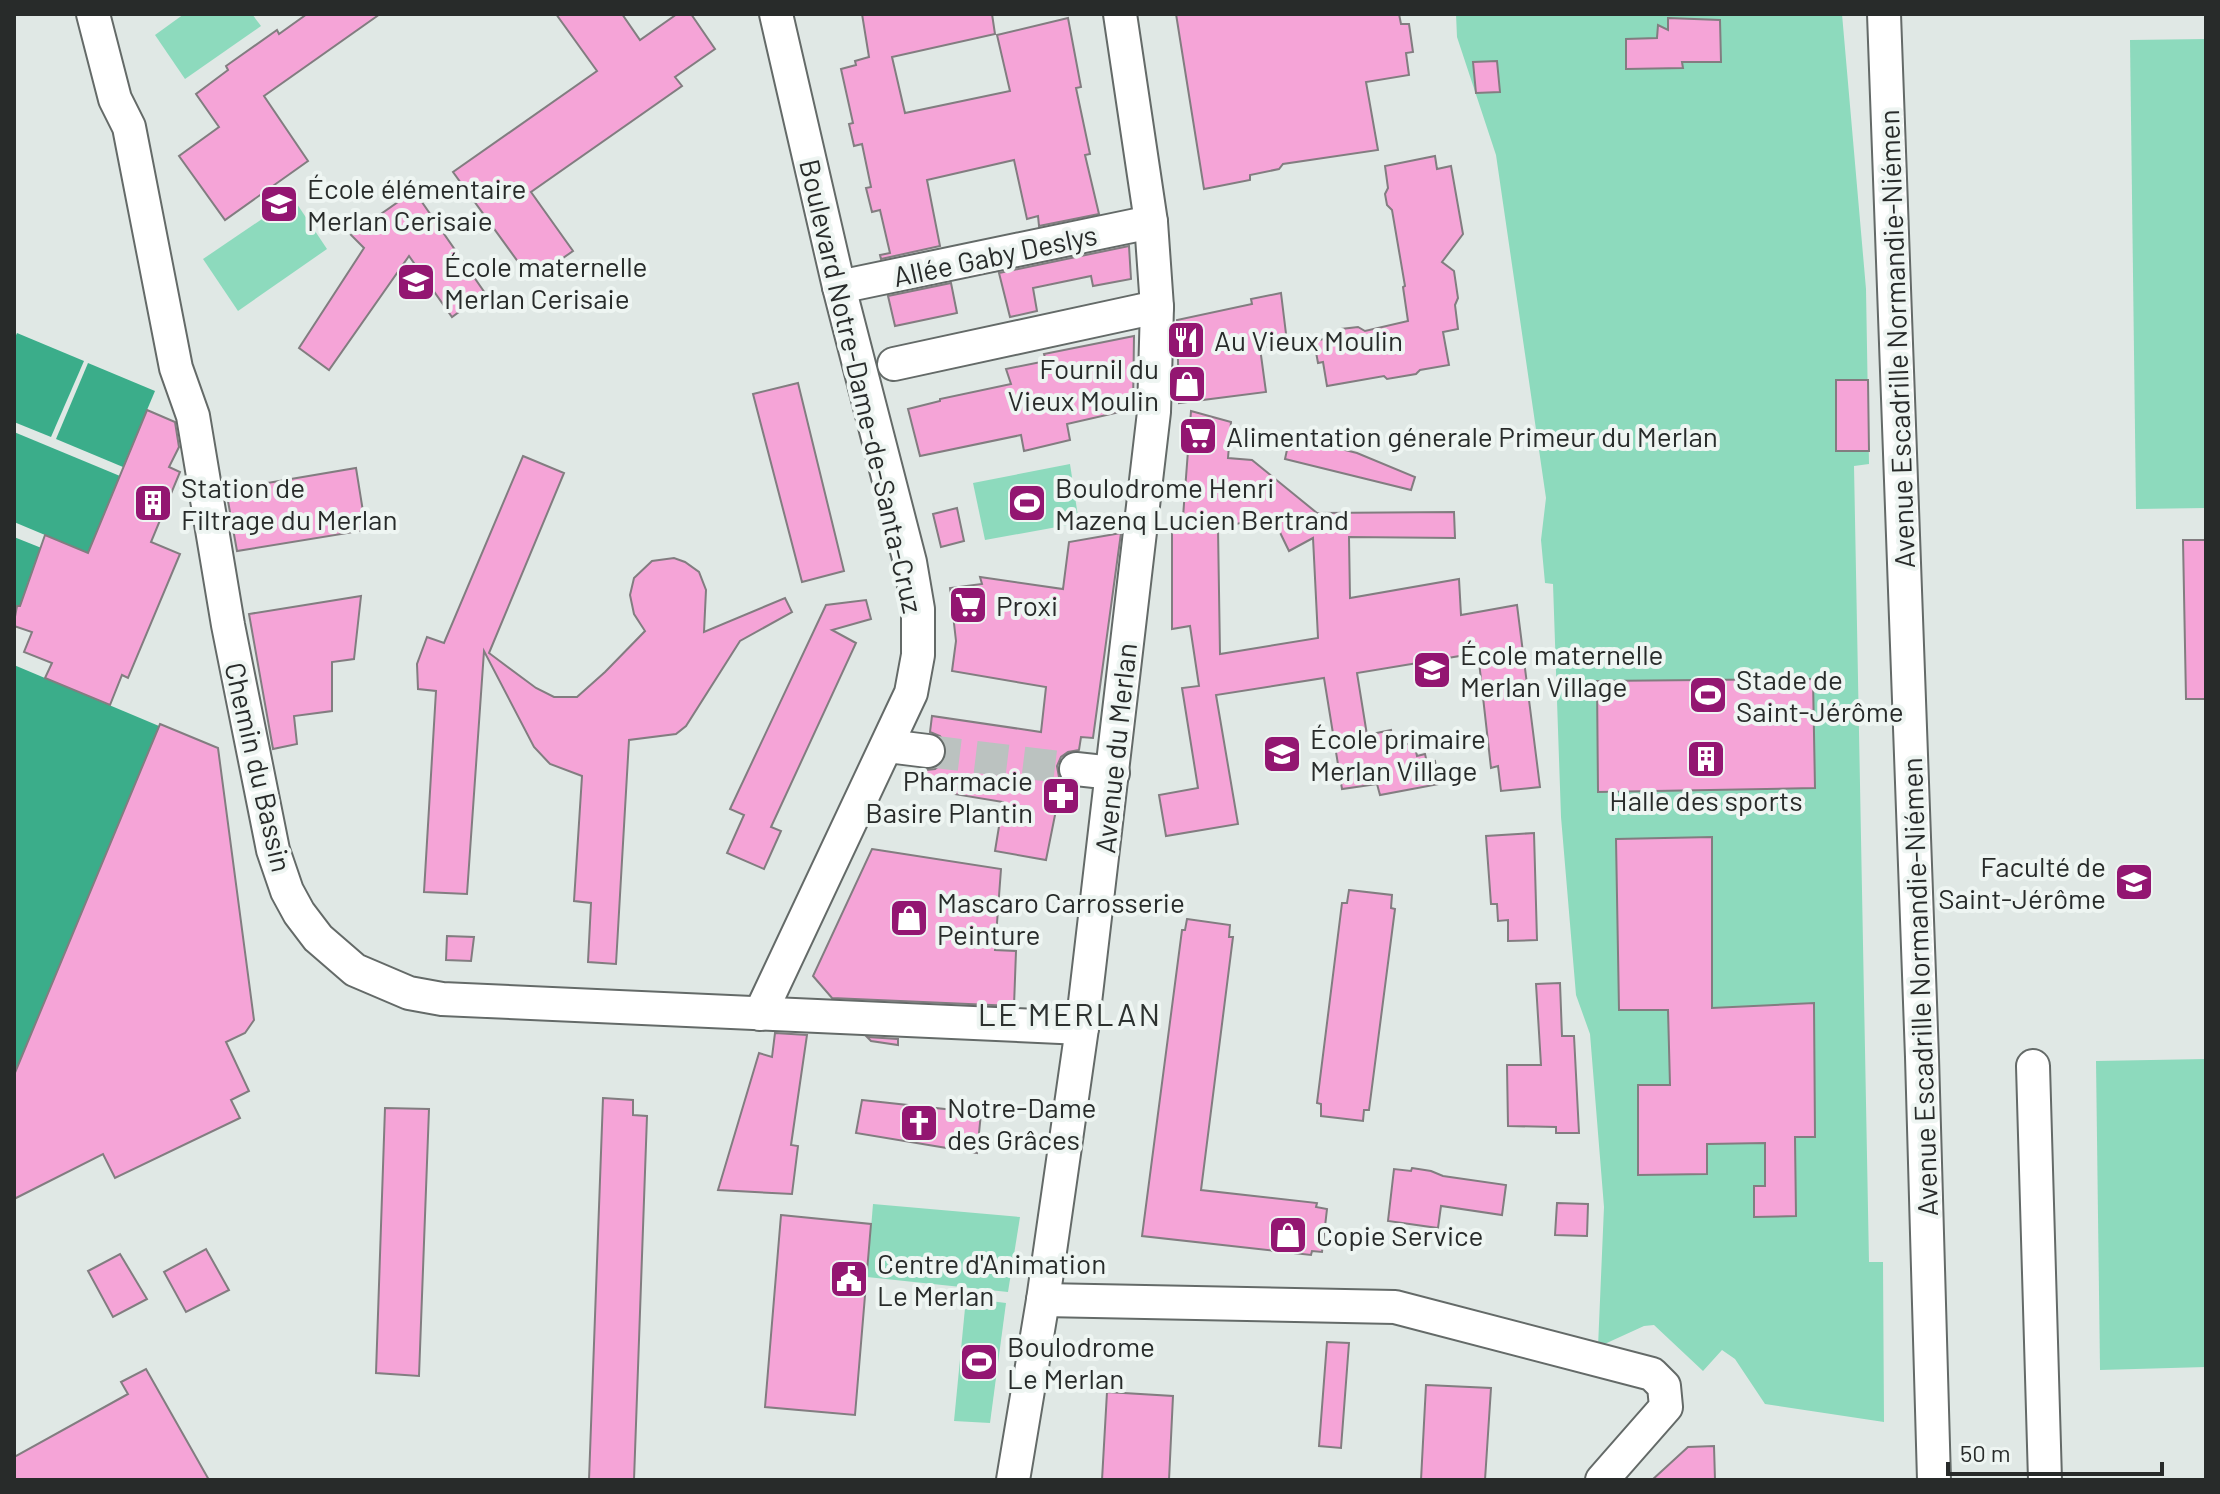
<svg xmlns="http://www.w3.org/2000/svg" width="2220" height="1494" font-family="Barlow,sans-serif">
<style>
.green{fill:#8ddabd}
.water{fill:#3bad8a}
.building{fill:#f5a4d7;stroke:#827d80;stroke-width:2;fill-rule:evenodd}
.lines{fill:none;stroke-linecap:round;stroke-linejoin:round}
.minor-tunnel{stroke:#bbc2c0;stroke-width:32;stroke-dasharray:32 16;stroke-linecap:butt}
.minor-casing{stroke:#646a68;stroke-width:36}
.minor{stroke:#fff;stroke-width:32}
.labels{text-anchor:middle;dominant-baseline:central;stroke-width:8;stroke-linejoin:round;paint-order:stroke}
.poi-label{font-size:28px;fill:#282b2a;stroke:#eef5f2;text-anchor:start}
.street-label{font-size:28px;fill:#282b2a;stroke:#eef5f2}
.quarter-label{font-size:32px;letter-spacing:2px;fill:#2d3230;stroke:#eef5f2}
</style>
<rect width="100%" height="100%" fill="#e0e8e5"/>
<g class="green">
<polygon points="184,14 252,14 261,26 185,79 155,35"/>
<polygon points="1456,14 1842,14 1866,289 1869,464 1854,466 1869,1262 1883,1262 1884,1422 1765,1404 1735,1359 1722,1350 1703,1371 1654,1325 1644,1326 1598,1347 1604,1207 1590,1034 1576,995 1561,817 1553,584 1545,583 1541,540 1546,498 1496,155 1457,37"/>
<polygon points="2206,39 2206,508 2136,509 2130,40"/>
<polygon points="293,198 327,249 238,311 203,259"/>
<polygon points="1070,464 1079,523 985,540 973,483"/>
<polygon points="2206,1059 2206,1367 2100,1370 2096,1061"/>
<polygon points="873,1204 1020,1217 1008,1292 867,1277"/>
<polygon points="966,1298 1006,1303 990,1423 954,1421"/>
</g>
<g class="water">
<polygon points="17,333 84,361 51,437 14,422 14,340"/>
<polygon points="88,363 155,391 123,467 56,439"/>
<polygon points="14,432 120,476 88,553 14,522"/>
<polygon points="14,537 44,549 31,582 27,583 29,588 14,620"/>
<polygon points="14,665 159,726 14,1075"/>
</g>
<g class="building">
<polygon points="307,14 380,14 264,96 308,161 225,220 179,156 219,127 196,94 228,70 226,66 277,30 279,34"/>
<polygon points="556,14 622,14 640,40 677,14 691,14 715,49 675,77 682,86 531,192 573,251 543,272 540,269 529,277 453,172 597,71"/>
<polygon points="862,14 992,14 995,34 892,57 905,113 1010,91 997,35 1068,18 1081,87 1076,88 1090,154 1085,155 1099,214 1039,226 1038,216 1027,219 1014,160 927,180 940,246 881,259 880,255 890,253 880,210 872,212 866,188 871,187 862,144 854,146 849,124 853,123 841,69 856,65 855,61 869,57"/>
<polygon points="1176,14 1399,14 1401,24 1409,24 1413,52 1406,53 1409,75 1366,82 1378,150 1283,164 1279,169 1250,175 1250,180 1204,189"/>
<polygon points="1668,18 1720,20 1721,62 1682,62 1683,68 1626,69 1626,39 1657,38 1658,25 1668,30"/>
<polygon points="1497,61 1500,92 1476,93 1473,62"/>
<polygon points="1435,156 1437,169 1451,166 1463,234 1442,262 1454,271 1458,298 1455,305 1458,329 1443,332 1449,365 1420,370 1416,374 1387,379 1384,376 1327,386 1323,362 1318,363 1314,341 1339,336 1341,329 1358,327 1365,331 1408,321 1403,287 1405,286 1392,210 1387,205 1385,194 1388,188 1385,166"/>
<polygon points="408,195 417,195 485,293 452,317 409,256 329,370 299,348 364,248 351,235"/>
<polygon points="1129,246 1131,279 1093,286 1091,276 1033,288 1037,311 1010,317 999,273"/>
<polygon points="951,283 957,313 895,326 888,296"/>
<polygon points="1281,293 1287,342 1260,348 1266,392 1179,403 1177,320 1252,304 1251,299"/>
<polygon points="1134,336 1133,409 1067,424 1070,440 1024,451 1021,435 920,456 908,409 940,401 940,399 1011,384 1006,369 1046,361 1044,354"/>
<polygon points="1836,380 1868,380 1869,451 1836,451"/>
<polygon points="798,383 844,571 802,582 753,394"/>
<polygon points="147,410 175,422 179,447 169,467 180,472 151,542 180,554 128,678 122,675 110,705 45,678 52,663 24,652 32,632 14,626 14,622 17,606 20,606 45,535 88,553"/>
<path d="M1191 411 1231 422 1228 458 1252 460 1317 513 1454 512 1455 538 1349 537 1350 598 1459 579 1461 615 1517 605 1540 787 1501 791 1498 766 1491 768 1478 653 1357 673 1367 735 1391 730 1392 738 1401 737 1402 745 1414 743 1417 756 1425 754 1427 763 1435 761 1439 784 1380 795 1377 784 1342 789 1324 678 1216 695 1238 824 1166 836 1159 795 1198 788 1182 688 1199 686 1190 626 1172 629V516L1183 517ZM1272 516 1289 551 1313 538 1318 638 1220 654 1218 528Z"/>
<polygon points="1290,436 1357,453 1415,477 1411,490 1285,459"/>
<polygon points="523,456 564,473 489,653 536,688 554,697 577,697 605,672 645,631 634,614 630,595 634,578 652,561 674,558 685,562 699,572 706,590 704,632 785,598 792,612 740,641 686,726 676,734 629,740 616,964 588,962 591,903 574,901 582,776 550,764 534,747 484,651 467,894 424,892 436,691 418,689 417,664 427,637 444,643"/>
<polygon points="356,468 366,530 237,551 226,490"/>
<polygon points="957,508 964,541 941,547 933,514"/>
<polygon points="1121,533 1093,738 1081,737 1079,750 1068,752 1061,757 1057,766 1059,777 1065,785 1073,788 1070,812 1056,810 1046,860 995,851 1003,802 924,789 926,770 935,769 943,763 947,753 946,744 940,736 930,732 932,716 1041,732 1046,687 952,671 956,641 950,588 982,584 980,577 1063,589 1069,542"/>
<polygon points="2183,540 2206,540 2206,699 2186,699"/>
<polygon points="361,596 354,659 332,662 332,711 294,716 297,744 273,749 249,614"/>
<polygon points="866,600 871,619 832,630 856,643 771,827 781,831 764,869 727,853 744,815 730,809 826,605"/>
<polygon points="1813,679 1815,788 1598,792 1597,681"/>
<polygon points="160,724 218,748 254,1020 245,1033 226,1042 249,1091 231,1100 240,1118 115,1178 103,1154 14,1199 14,1075"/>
<polygon points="1534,833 1537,940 1508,941 1508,920 1498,921 1497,904 1491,904 1486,836"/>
<polygon points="1712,837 1712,1008 1814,1003 1815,1137 1795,1137 1796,1216 1754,1217 1754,1186 1765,1186 1765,1143 1707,1144 1707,1174 1638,1175 1638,1085 1670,1085 1668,1010 1619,1010 1616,839"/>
<polygon points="872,849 1001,869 995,950 1016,951 1014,1006 832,998 813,976"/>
<polygon points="1349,890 1392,895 1391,908 1395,909 1369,1110 1364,1110 1363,1121 1321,1116 1321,1104 1317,1103 1342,903 1347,903"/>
<polygon points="1187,919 1230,925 1229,937 1233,937 1201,1190 1317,1203 1316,1207 1327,1209 1322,1252 1312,1251 1311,1255 1142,1236 1182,930 1185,930"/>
<polygon points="447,936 474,937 471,961 446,960"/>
<polygon points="1560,983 1562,1036 1574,1036 1579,1133 1556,1133 1556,1127 1508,1126 1507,1065 1541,1065 1536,984"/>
<polygon points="775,1033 807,1035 791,1145 798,1146 792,1194 718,1190 759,1053 772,1057"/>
<polygon points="867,1037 898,1039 898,1045 871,1041"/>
<polygon points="603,1098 633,1100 633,1115 647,1116 634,1480 589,1480"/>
<polygon points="862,1100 981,1113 977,1153 856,1133"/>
<polygon points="385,1108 429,1109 419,1376 376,1373"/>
<polygon points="1412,1168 1431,1171 1443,1176 1506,1185 1502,1215 1441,1206 1438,1228 1388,1221 1394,1169 1411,1171"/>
<polygon points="1557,1203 1588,1204 1587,1236 1555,1235"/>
<polygon points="781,1215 871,1224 855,1415 765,1407"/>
<polygon points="206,1249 229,1290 186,1312 164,1272"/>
<polygon points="120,1254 147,1299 113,1317 88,1271"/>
<polygon points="1327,1342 1349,1343 1341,1448 1319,1446"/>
<polygon points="146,1369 209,1480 14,1480 14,1457 128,1394 121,1382"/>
<polygon points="1426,1385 1491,1388 1485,1480 1421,1480"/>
<polygon points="1107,1392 1173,1396 1169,1480 1102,1480"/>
<polygon points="1714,1446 1715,1480 1652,1480 1688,1447"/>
</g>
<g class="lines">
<polyline class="minor-tunnel" points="928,751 1076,769"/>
<g class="minor-casing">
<g id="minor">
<polyline points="93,14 115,99 129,127 176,368 193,416 228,625 273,850 287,891 299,913 318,938 355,970 409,993 442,999 1082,1028"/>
<polyline points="1884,14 1922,1057 1934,1480"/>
<polyline points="839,287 1151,222"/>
<polyline points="894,364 1157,307"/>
<polyline points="887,746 928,751"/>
<polyline points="1076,769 1113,773"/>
<polyline points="760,1014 911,693 918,655 918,609 910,562 839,287 776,14"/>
<polyline points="2033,1066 2045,1480"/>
<polyline points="1043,1300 1395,1307 1652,1374 1664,1386 1666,1407 1602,1480"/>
<polyline points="1013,1480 1043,1300 1082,1028 1154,412 1157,307 1151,222 1120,14"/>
</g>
</g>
<use href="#minor" class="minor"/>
</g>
<defs>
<g id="school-square" transform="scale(2)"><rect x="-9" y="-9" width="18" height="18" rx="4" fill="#931671" stroke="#eef5f2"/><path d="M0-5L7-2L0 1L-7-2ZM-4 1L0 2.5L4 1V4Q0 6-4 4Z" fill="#fff"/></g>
<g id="restaurant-square" transform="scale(2)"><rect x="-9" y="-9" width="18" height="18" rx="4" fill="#931671" stroke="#eef5f2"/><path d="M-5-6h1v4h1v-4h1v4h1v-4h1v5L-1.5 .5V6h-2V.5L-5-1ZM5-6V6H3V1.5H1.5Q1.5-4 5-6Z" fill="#fff"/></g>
<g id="shop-square" transform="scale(2)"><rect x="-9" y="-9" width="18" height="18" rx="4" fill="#931671" stroke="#eef5f2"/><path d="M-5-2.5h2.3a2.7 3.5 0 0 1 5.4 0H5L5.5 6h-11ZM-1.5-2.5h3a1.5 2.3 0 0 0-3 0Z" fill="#fff"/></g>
<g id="supermarket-square" transform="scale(2)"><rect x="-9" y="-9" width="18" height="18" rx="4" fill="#931671" stroke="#eef5f2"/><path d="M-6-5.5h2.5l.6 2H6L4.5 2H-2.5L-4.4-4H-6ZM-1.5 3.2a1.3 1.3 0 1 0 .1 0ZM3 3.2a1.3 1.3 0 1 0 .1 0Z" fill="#fff"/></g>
<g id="building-square" transform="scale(2)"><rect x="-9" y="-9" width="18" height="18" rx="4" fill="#931671" stroke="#eef5f2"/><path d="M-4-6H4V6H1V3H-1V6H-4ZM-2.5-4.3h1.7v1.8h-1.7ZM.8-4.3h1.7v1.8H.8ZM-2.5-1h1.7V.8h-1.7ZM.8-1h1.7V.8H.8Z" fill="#fff"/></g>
<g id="stadium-square" transform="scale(2)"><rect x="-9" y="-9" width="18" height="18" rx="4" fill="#931671" stroke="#eef5f2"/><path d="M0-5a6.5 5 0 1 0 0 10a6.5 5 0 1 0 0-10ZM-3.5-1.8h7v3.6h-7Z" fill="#fff"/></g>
<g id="pharmacy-square" transform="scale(2)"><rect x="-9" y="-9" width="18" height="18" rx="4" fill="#931671" stroke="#eef5f2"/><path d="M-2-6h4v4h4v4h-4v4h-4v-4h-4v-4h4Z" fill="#fff"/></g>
<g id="university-square" transform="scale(2)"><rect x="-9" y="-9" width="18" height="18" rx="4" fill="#931671" stroke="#eef5f2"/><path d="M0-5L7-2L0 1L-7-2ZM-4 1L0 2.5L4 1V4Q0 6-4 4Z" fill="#fff"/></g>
<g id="church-square" transform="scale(2)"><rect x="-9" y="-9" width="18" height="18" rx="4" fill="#931671" stroke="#eef5f2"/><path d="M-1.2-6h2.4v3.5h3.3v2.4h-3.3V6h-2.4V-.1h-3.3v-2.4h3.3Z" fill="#fff"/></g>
<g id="civic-square" transform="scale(2)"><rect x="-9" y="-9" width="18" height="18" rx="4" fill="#931671" stroke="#eef5f2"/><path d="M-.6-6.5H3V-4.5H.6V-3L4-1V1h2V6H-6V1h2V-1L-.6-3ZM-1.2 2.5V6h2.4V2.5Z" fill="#fff"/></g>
</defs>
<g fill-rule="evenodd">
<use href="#school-square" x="279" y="204"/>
<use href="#school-square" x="416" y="282"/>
<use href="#restaurant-square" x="1186" y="340"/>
<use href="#shop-square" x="1187" y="384"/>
<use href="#supermarket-square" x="1198" y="436"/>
<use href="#building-square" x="153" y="503"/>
<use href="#stadium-square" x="1027" y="503"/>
<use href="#supermarket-square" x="968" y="605"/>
<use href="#school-square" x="1432" y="670"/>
<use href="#stadium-square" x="1708" y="695"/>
<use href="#school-square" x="1282" y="754"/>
<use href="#building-square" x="1706" y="759"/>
<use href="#pharmacy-square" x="1061" y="796"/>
<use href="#university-square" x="2134" y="882"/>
<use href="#shop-square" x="909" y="918"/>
<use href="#church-square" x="919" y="1123"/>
<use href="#shop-square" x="1288" y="1235"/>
<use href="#civic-square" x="849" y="1279"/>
<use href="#stadium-square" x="979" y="1362"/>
</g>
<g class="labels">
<g class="poi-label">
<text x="307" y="188">École élémentaire<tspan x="307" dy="32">Merlan Cerisaie</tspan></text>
<text x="444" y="266">École maternelle<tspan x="444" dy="32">Merlan Cerisaie</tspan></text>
<text x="1214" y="340">Au Vieux Moulin</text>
<text x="1159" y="368" text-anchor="end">Fournil du<tspan x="1159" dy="32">Vieux Moulin</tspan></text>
<text x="1226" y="436">Alimentation génerale Primeur du Merlan</text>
<text x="181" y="487">Station de<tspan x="181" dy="32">Filtrage du Merlan</tspan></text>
<text x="1055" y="487">Boulodrome Henri<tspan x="1055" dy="32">Mazenq Lucien Bertrand</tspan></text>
<text x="996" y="605">Proxi</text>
<text x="1460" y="654">École maternelle<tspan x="1460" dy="32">Merlan Village</tspan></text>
<text x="1736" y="679">Stade de<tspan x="1736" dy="32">Saint-Jérôme</tspan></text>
<text x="1310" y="738">École primaire<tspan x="1310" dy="32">Merlan Village</tspan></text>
<text x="1033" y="780" text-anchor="end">Pharmacie<tspan x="1033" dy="32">Basire Plantin</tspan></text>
<text x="1706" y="800" text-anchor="middle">Halle des sports</text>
<text x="2106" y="866" text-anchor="end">Faculté de<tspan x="2106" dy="32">Saint-Jérôme</tspan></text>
<text x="937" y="902">Mascaro Carrosserie<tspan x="937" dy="32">Peinture</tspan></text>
<text x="947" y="1107">Notre-Dame<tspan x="947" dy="32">des Grâces</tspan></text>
<text x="1316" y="1235">Copie Service</text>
<text x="877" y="1263">Centre d'Animation<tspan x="877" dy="32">Le Merlan</tspan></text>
<text x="1007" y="1346">Boulodrome<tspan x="1007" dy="32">Le Merlan</tspan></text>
</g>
<g class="street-label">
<text transform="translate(995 255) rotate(-12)">Allée Gaby Deslys</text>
<text transform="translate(1896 339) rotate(-92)">Avenue Escadrille Normandie-Niémen</text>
<text transform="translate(862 386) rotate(77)">Boulevard Notre-Dame-de-Santa-Cruz</text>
<text transform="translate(1115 748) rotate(-84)">Avenue du Merlan</text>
<text transform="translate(259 767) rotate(77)">Chemin du Bassin</text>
<text transform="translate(1919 987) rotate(-92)">Avenue Escadrille Normandie-Niémen</text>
</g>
<g class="quarter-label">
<text x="1070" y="1013">LE MERLAN</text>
</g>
</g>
<rect width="2220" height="1494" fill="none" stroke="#282b2a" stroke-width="32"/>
<path d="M1948 1462v12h214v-12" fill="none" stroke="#282b2a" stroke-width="4"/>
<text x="1960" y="1462" font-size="24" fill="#282b2a" stroke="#eef5f2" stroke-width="6" paint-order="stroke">50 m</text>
</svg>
